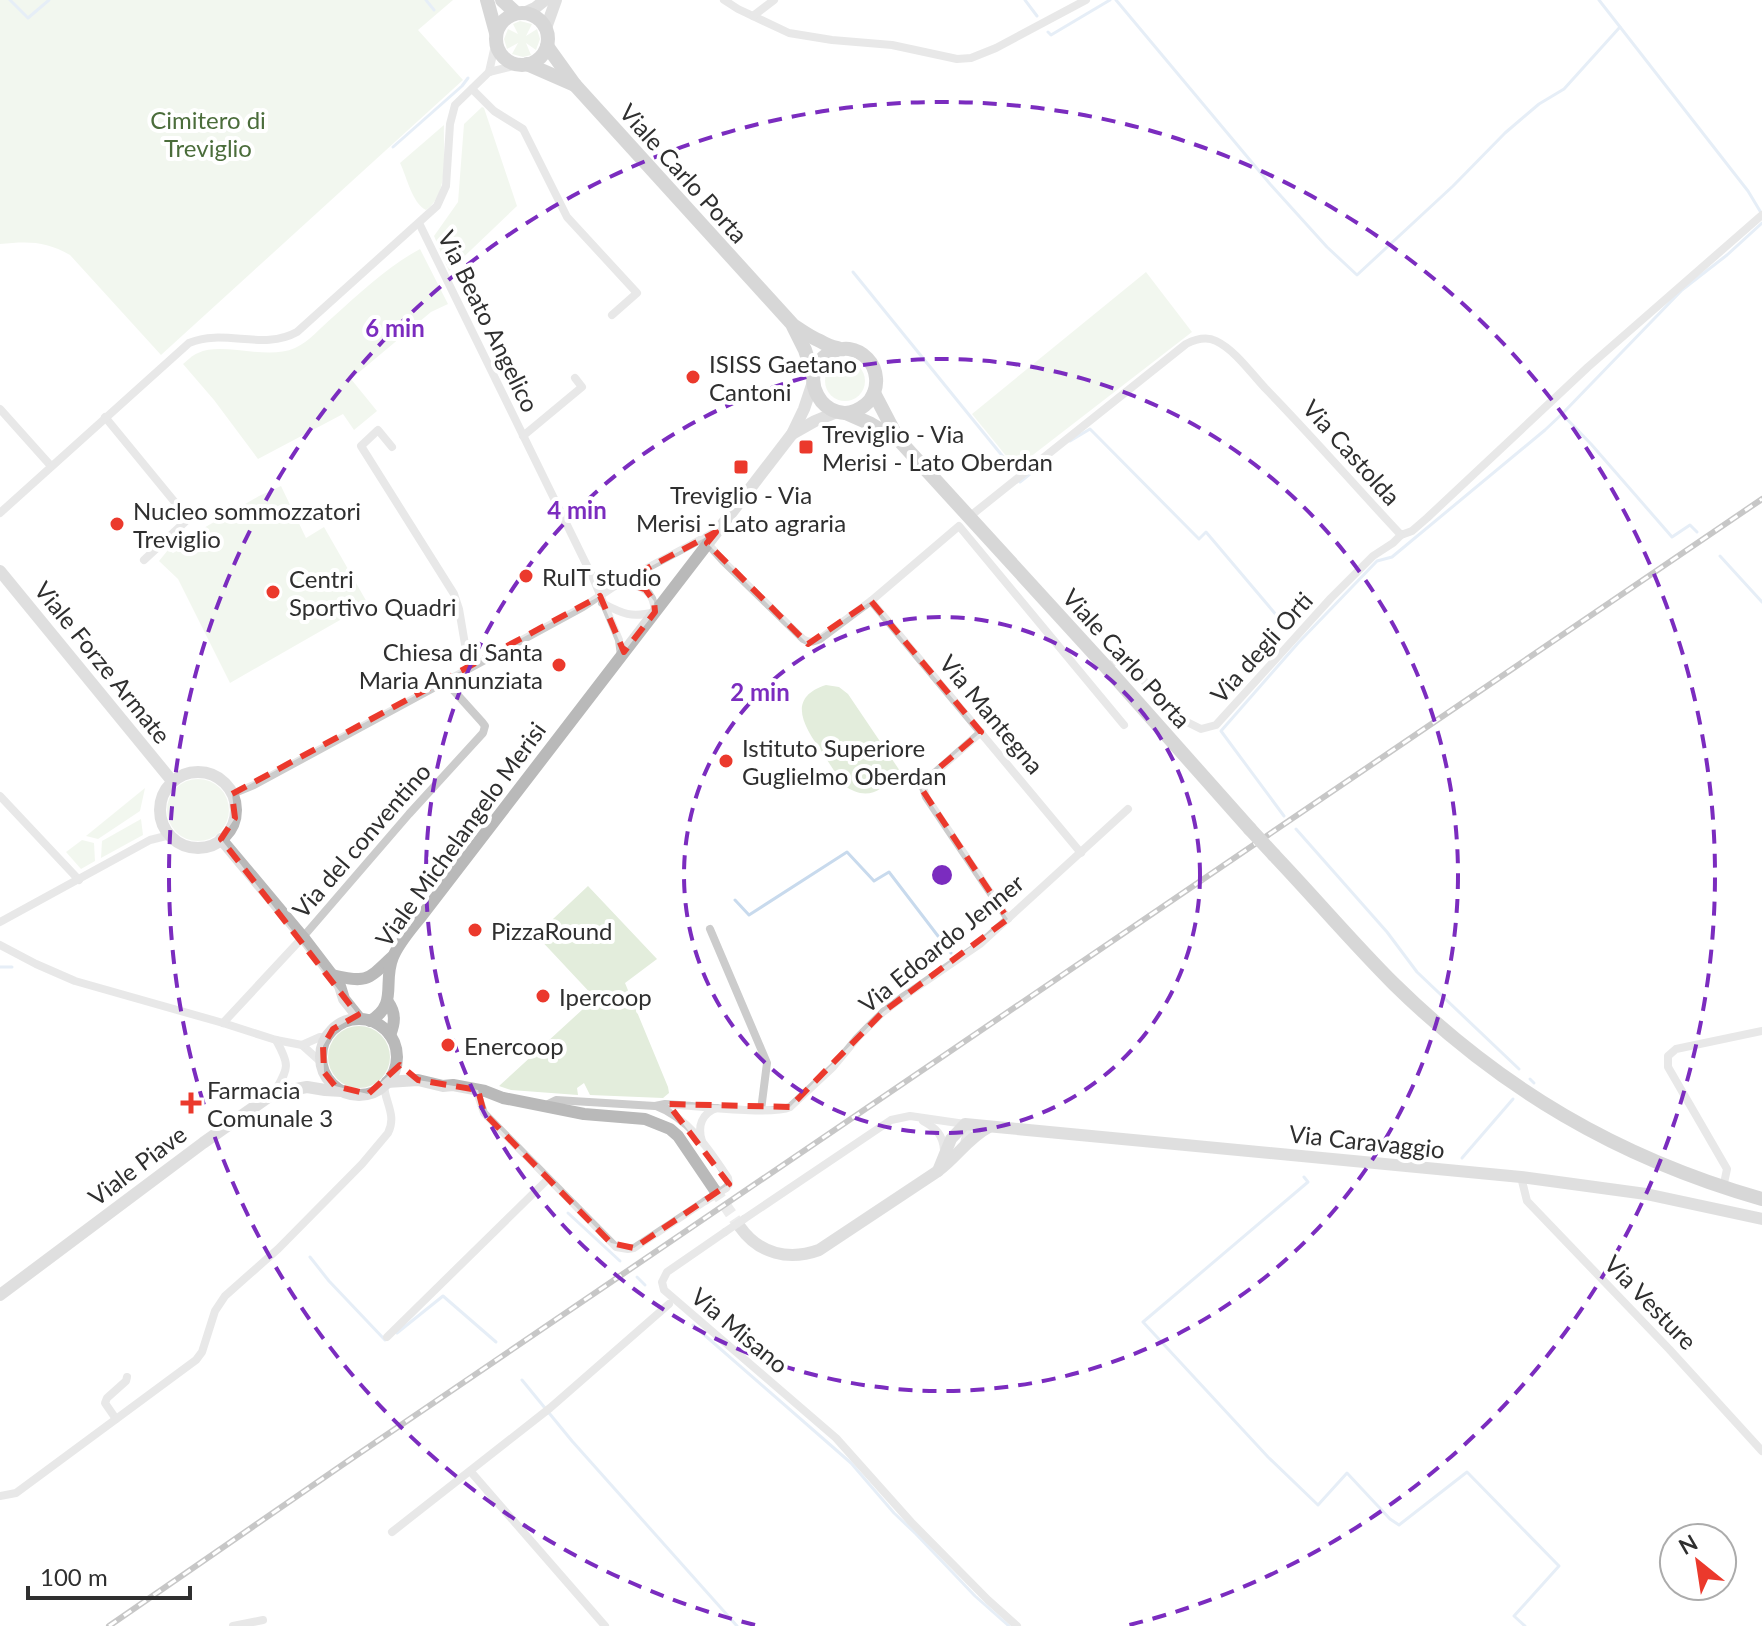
<svg xmlns="http://www.w3.org/2000/svg" width="1762" height="1626" font-family="Lato,sans-serif">
<style>
.green{fill:#e3eddc}
.lines{fill:none;stroke-linecap:round;stroke-linejoin:round}
.stream{stroke:#c8daed;stroke-width:3}
.secondary-tunnel{stroke:#d5d5d5;stroke-width:12;stroke-dasharray:12 6;stroke-linecap:butt}
.street{stroke:#ccc;stroke-width:8}
.secondary{stroke:#b9b9b9;stroke-width:12}
.primary{stroke:#a7a7a7;stroke-width:14}
.rail-casing{stroke:#848484;stroke-width:6}
.rail{stroke:#fff;stroke-width:3;stroke-dasharray:9;stroke-linecap:butt}
.street-bridge{stroke:#ccc;stroke-width:8}
.primary-bridge{stroke:#a7a7a7;stroke-width:14}
.marked{fill:none;stroke:#eb392c;stroke-width:6;stroke-dasharray:16 10;stroke-linejoin:round}
.ring{fill:none;stroke:#7b2cbf;stroke-width:4;stroke-dasharray:14 10}
.poi-dot{fill:#eb392c;stroke:#fff;stroke-width:3}
.labels{text-anchor:middle;dominant-baseline:central;stroke-width:8;stroke-linejoin:round;paint-order:stroke}
.park-label{font-size:24px;fill:#4b6d3b;stroke:#fff}
.street-label{font-size:24px;fill:#2f2f2f;stroke:#fff}
.poi-label{font-size:24px;fill:#2f2f2f;stroke:#fff;text-anchor:start}
.centre{fill:#7b2cbf;stroke:#fff;stroke-width:4}
.ring-label{font-size:24px;text-anchor:middle;font-weight:bold;fill:#7b2cbf;stroke:#fff;stroke-width:8;stroke-linejoin:round;paint-order:stroke}
</style>
<rect width="100%" height="100%" fill="#fff"/>
<g class="green">
<path d="M0 0H453L418 30 463 80 161 355 70 255C46 241 28 241 0 244Z"/>
<polygon points="520,21 532,24 526,36 537,29 540,39 536,50 526,43 531,55 523,57 512,54 518,43 507,49 504,39 508,29 518,34 513,24"/>
<polygon points="482,107 484,108 517,206 449,271 434,236 458,202 464,124"/>
<path d="M444 125C443 152 450 194 426 210 412 203 407 177 400 163Z"/>
<path d="M420 249 448 304 431 312 351 379 377 411 354 430 343 414 258 459 214 400 183 364C187 361 192 355 198 353 223 341 266 361 295 348 309 342 321 327 333 317 360 293 388 266 420 249Z"/>
<polygon points="1146,272 1192,332 1016,468 972,414"/>
<circle cx="845" cy="381" r="20"/>
<polygon points="281,486 306,538 324,527 368,604 230,683 178,579 159,561 168,550 173,553 201,538 203,532 202,529 259,496"/>
<path d="M826 685 839 687 848 694 902 774 895 778 891 773C883 796 861 799 844 785 836 774 829 763 822 752 805 728 785 698 826 685Z"/>
<circle cx="198" cy="810" r="31"/>
<polygon points="145,788 140,811 98,839 86,836"/>
<polygon points="141,819 143,835 101,858 102,841"/>
<polygon points="82,840 94,843 95,861 81,869 66,852"/>
<polygon points="588,886 657,959 625,983 668,1087 669,1093 663,1098 590,1095 584,1083 577,1088 578,1095 511,1090 499,1086 595,998 536,935"/>
<circle cx="359" cy="1057" r="31"/>
</g>
<g class="lines">
<g class="stream">
<polyline points="10,0 28,18 49,0"/>
<polyline points="426,0 434,10"/>
<polyline points="1025,0 1037,16"/>
<polyline points="1116,0 1270,184 1327,247 1357,275 1453,186 1505,133 1539,104 1564,89 1620,27"/>
<polyline points="1599,0 1748,191 1760,211"/>
<polyline points="1048,32 1051,35 1110,0"/>
<polyline points="393,147 462,86 468,78"/>
<polyline points="853,272 1013,469"/>
<polyline points="1562,414 1591,444 1672,537 1690,525 1697,532"/>
<polyline points="1070,441 1090,429 1199,539 1206,532 1289,630"/>
<polyline points="1020,482 1030,474"/>
<polyline points="1720,556 1762,602"/>
<polyline points="1284,816 1221,731 1299,642 1377,561 1392,557 1545,430 1562,414 1682,290 1727,255 1762,223"/>
<polyline points="1296,829 1387,932 1417,972 1519,1069"/>
<polyline points="735,900 749,915 847,852 874,881 889,872 951,953"/>
<polyline points="0,967 12,967"/>
<polyline points="1530,1079 1534,1083"/>
<polyline points="1462,1158 1513,1099"/>
<polyline points="1304,1177 1308,1182 1143,1322 1268,1457 1318,1505 1347,1473 1390,1519 1399,1525 1467,1472 1559,1566 1514,1616 1525,1626"/>
<polyline points="568,1213 620,1261"/>
<polyline points="310,1257 329,1281 385,1340"/>
<polyline points="637,1277 645,1285"/>
<polyline points="693,1325 851,1463 894,1513 916,1534 975,1596 1009,1626"/>
<polyline points="397,1333 443,1296 496,1342"/>
<polyline points="522,1380 572,1441 737,1626"/>
</g>
<polyline class="secondary-tunnel" points="714,1189 740,1227"/>
<g class="street">
<polyline points="724,0 738,9 789,33 832,40 892,45 957,59 971,58 996,48 1086,0"/>
<polyline points="753,16 774,0"/>
<polyline points="489,72 496,41"/>
<polyline points="472,89 494,111 523,129 567,217 637,293 612,315"/>
<polyline points="419,223 593,578 619,640 621,656"/>
<polyline points="0,409 51,466"/>
<polyline points="105,417 187,517 186,521 144,560"/>
<polyline points="523,436 582,387 575,378"/>
<polyline points="392,447 378,430 361,446 454,594 459,609 469,668"/>
<path d="M0 513 189 343C224 328 263 351 297 332L437 206 446 186 450 124 455 105 489 72 518 65"/>
<path d="M969 517 1186 344C1196 339 1206 336 1216 341 1235 350 1251 373 1265 388 1312 436 1355 486 1401 535L1412 531 1427 518 1588 367 1762 215"/>
<path d="M707 543 724 562 803 639C809 643 813 642 820 639L871 601 959 526 1124 725"/>
<polyline points="871,601 1081,853"/>
<path d="M602 603C623 614 631 618 655 612 654 590 642 586 622 582"/>
<polyline points="1107,668 1115,661 1123,661 1187,722 1201,729 1216,725 1331,598 1373,556 1393,543 1401,535"/>
<polyline points="981,732 922,784 926,797 1008,919"/>
<polyline points="232,794 254,785 583,607 621,582 713,533"/>
<polyline points="0,796 79,880"/>
<polyline points="0,922 150,840 170,835"/>
<polyline points="710,929 767,1063 761,1110"/>
<polyline points="0,945 36,964 75,981 223,1023 276,1040 302,1045 322,1063"/>
<polyline points="223,1023 303,937 409,814 483,733 485,726 482,722 445,681"/>
<polyline points="302,1045 320,1037 326,1038"/>
<path d="M274 1093C288 1068 291 1067 276 1040"/>
<polyline points="479,1098 484,1113 616,1247 628,1249 634,1248 705,1201"/>
<path d="M544 1106 556 1100 655 1106 665 1104C691 1105 770 1116 790 1107L833 1067 857 1038 883 1012 904 996 980 944 1128 809"/>
<path d="M656 1106C689 1118 710 1151 728 1178L729 1184 726 1188"/>
<path d="M923 1121C936 1128 943 1135 944 1150"/>
<path d="M702 1141C697 1126 702 1113 717 1108"/>
<polyline points="1521,1177 1527,1201 1669,1349 1762,1451"/>
<polyline points="1723,1188 1727,1169 1668,1067 1668,1056 1676,1049 1762,1031"/>
<polyline points="744,1219 891,1120 910,1116 965,1124 967,1131 964,1144"/>
<polyline points="725,1232 667,1272 662,1282 664,1290 836,1438 911,1522 988,1600 1017,1626"/>
<polyline points="387,1337 548,1179"/>
<polyline points="116,1419 105,1403 107,1398 126,1381 127,1377"/>
<polyline points="471,1472 605,1626"/>
<path d="M0 1496 16 1493 196 1360 202 1352 215 1311 225 1296 278 1249 362 1164 388 1133C397 1115 385 1103 384 1085"/>
<polyline points="392,1532 550,1408 669,1304"/>
<polyline points="233,1626 263,1620"/>
</g>
<g class="secondary">
<polyline points="524,13 535,8 545,0"/>
<polyline points="546,28 556,0"/>
<polyline points="792,434 815,421 837,412"/>
<polyline points="0,571 172,781"/>
<circle cx="198" cy="810" r="38"/>
<polyline points="221,839 303,937 332,975 340,986 344,999 360,1019"/>
<path d="M332 975C367 983 367 981 392 957"/>
<path d="M388 1002C396 1013 395 1023 390 1035"/>
<circle cx="359" cy="1057" r="38"/>
<path d="M370 1021C399 1004 382 983 393 957 399 942 413 927 423 914L792 434 804 409 813 382"/>
<polyline points="387,1082 418,1080 443,1086 453,1085 485,1091 503,1098 584,1114 645,1119 670,1129 678,1136 714,1189"/>
<polyline points="938,1171 951,1139 965,1124 1521,1177 1646,1194 1762,1219"/>
<path d="M740 1227C759 1254 789 1261 819 1250L938 1171C957 1157 968 1138 989 1127"/>
<polyline points="0,1295 203,1143 274,1093 307,1087 325,1090 342,1091"/>
</g>
<g class="primary">
<polyline points="487,0 496,33"/>
<polyline points="502,0 516,13"/>
<circle cx="522" cy="39" r="26"/>
<path d="M547 46 575 85 793 325C802 331 810 337 820 341 825 344 831 347 837 348 846 351 839 348 849 349 863 351 875 363 876 378 877 388 873 399 865 405 827 436 785 367 839 349"/>
<polyline points="527,64 575,85"/>
<polyline points="793,326 805,350 813,375"/>
<polyline points="874,393 898,439 1107,668 1250,829"/>
<polyline points="846,413 871,424 895,438"/>
<path d="M1274 855C1314 897 1352 942 1394 984 1501 1089 1618 1158 1762 1199"/>
</g>
<g class="rail-casing">
<polyline id="rail" points="109,1626 348,1461 1762,499"/>
</g>
<use href="#rail" class="rail"/>
<g class="street-bridge">
<polyline points="705,1201 726,1188"/>
<polyline points="725,1232 744,1219"/>
</g>
<polyline class="primary-bridge" points="1250,829 1274,855"/>
</g>
<path d="M0 0H1762V1626H0ZM716 532 707 543 808 644 871 601 981 732 919 785 1008 919 883 1012 790 1107 668 1104 729 1184 634 1248 611 1243 484 1113 478 1090 418 1080 400 1065 368 1094 335 1086 324 1072 323 1046 333 1029 358 1015 221 839 235 818 232 794 600 596 624 652 655 612 654 601 645 589 621 582Z" fill="#fff" fill-opacity=".55" fill-rule="evenodd"/>
<path class="marked" d="M716 532 707 543 808 644 871 601 981 732 919 785 1008 919 883 1012 790 1107 668 1104 729 1184 634 1248 611 1243 484 1113 478 1090 418 1080 400 1065 368 1094 335 1086 324 1072 323 1046 333 1029 358 1015 221 839 235 818 232 794 600 596 624 652 655 612 654 601 645 589 621 582Z"/>
<g class="ring">
<circle cx="942" cy="875" r="258"/>
<circle cx="942" cy="875" r="516"/>
<path d="M755 1625A773 773 0 1 1 1129 1625"/>
</g>
<g class="poi-dot">
<circle cx="693" cy="377" r="8"/>
<rect x="798" y="439" width="16" height="16" rx="4"/>
<rect x="733" y="459" width="16" height="16" rx="4"/>
<circle cx="117" cy="524" r="8"/>
<circle cx="526" cy="576" r="8"/>
<circle cx="273" cy="592" r="8"/>
<circle cx="559" cy="665" r="8"/>
<circle cx="726" cy="761" r="8"/>
<circle cx="475" cy="930" r="8"/>
<circle cx="543" cy="996" r="8"/>
<circle cx="448" cy="1045" r="8"/>
<path d="M187 1091h8v8h8v8h-8v8h-8v-8h-8v-8h8z"/>
</g>
<g class="labels">
<g class="park-label">
<text x="208" y="119">Cimitero di<tspan x="208" dy="28">Treviglio</tspan></text>
</g>
<g class="street-label">
<text transform="translate(684 173) rotate(48)">Viale Carlo Porta</text>
<text transform="translate(489 321) rotate(64)">Via Beato Angelico</text>
<text transform="translate(1352 452) rotate(48)">Via Castolda</text>
<text transform="translate(1261 647) rotate(-48)">Via degli Orti</text>
<text transform="translate(1127 658) rotate(48)">Viale Carlo Porta</text>
<text transform="translate(103 662) rotate(51)">Viale Forze Armate</text>
<text transform="translate(992 714) rotate(50)">Via Mantegna</text>
<text transform="translate(460 834) rotate(-54)">Viale Michelangelo Merisi</text>
<text transform="translate(361 840) rotate(-49)">Via del conventino</text>
<text transform="translate(941 943) rotate(-39)">Via Edoardo Jenner</text>
<text transform="translate(1367 1141) rotate(6)">Via Caravaggio</text>
<text transform="translate(137 1165) rotate(-37)">Viale Piave</text>
<text transform="translate(1651 1302) rotate(46)">Via Vesture</text>
<text transform="translate(740 1330) rotate(40)">Via Misano</text>
</g>
<g class="poi-label">
<text x="709" y="363">ISISS Gaetano<tspan x="709" dy="28">Cantoni</tspan></text>
<text x="822" y="433">Treviglio - Via<tspan x="822" dy="28">Merisi - Lato Oberdan</tspan></text>
<text x="741" y="494" text-anchor="middle">Treviglio - Via<tspan x="741" dy="28">Merisi - Lato agraria</tspan></text>
<text x="133" y="510">Nucleo sommozzatori<tspan x="133" dy="28">Treviglio</tspan></text>
<text x="542" y="576">RuIT studio</text>
<text x="289" y="578">Centri<tspan x="289" dy="28">Sportivo Quadri</tspan></text>
<text x="543" y="651" text-anchor="end">Chiesa di Santa<tspan x="543" dy="28">Maria Annunziata</tspan></text>
<text x="742" y="747">Istituto Superiore<tspan x="742" dy="28">Guglielmo Oberdan</tspan></text>
<text x="491" y="930">PizzaRound</text>
<text x="559" y="996">Ipercoop</text>
<text x="464" y="1045">Enercoop</text>
<text x="207" y="1089">Farmacia<tspan x="207" dy="28">Comunale 3</tspan></text>
</g>
</g>
<circle cx="942" cy="875" r="12" class="centre"/>
<g class="ring-label">
<text x="395" y="337">6 min</text>
<text x="577" y="519">4 min</text>
<text x="760" y="701">2 min</text>
</g>
<g transform="translate(1698 1562) rotate(330)"><circle r="38" fill="#ffffff" stroke="#acacac" stroke-width="2"/>
<path d="M0-6L14 30L0 20L-14 30Z" fill="#eb392c"/>
<text y="-12" font-size="22" font-weight="bold" text-anchor="middle" fill="#2f2f2f">N</text>
</g>
<path d="M28 1586v12h162v-12" fill="none" stroke="#2f2f2f" stroke-width="4"/>
<text x="40" y="1586" font-size="24" fill="#2f2f2f" stroke="#ffffff" stroke-width="6" paint-order="stroke">100 m</text>
</svg>
